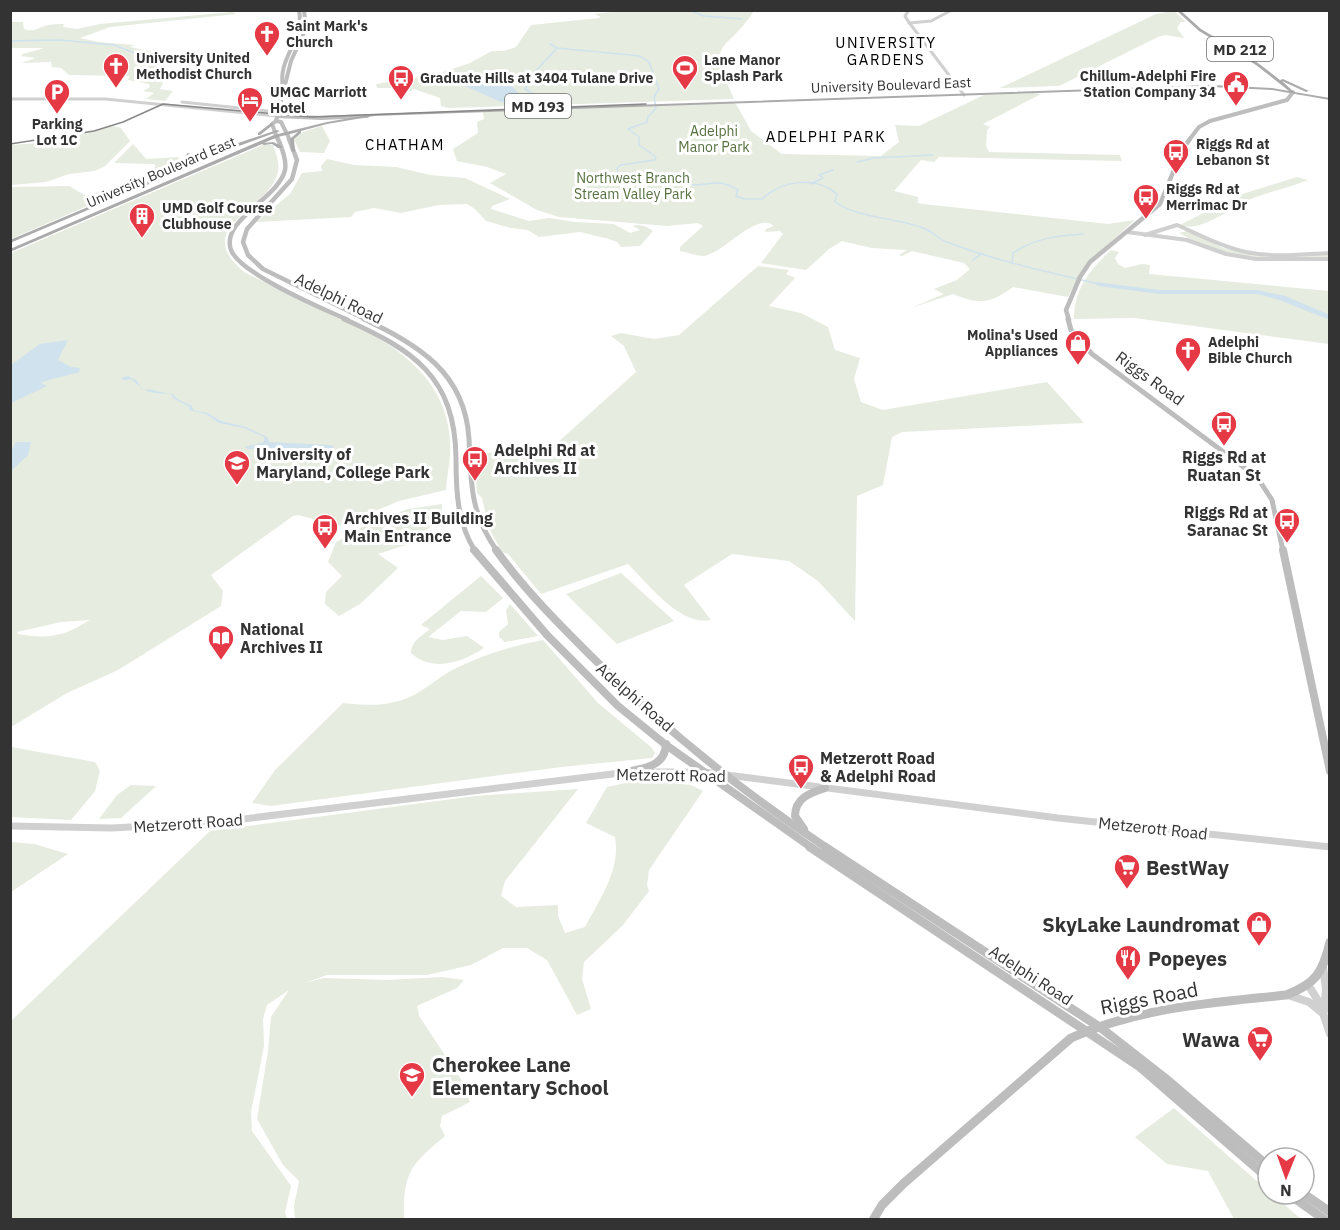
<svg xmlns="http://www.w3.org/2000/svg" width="1340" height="1230" font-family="'IBM Plex Sans',sans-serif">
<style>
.green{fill:#e6ecdf;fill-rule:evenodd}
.water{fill:#cfe2ee}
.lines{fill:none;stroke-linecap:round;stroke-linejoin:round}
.stream{stroke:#cfe2ee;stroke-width:1.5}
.river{fill:#cfe2ee;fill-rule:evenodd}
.tertiary-far3{stroke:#d0d0d0;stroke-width:3}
.tertiary-far2{stroke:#d0d0d0;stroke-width:4}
.tertiary-far1{stroke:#d0d0d0;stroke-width:7}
.tertiary{stroke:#d0d0d0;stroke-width:8}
.secondary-far4{stroke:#bdbdbd;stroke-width:4}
.secondary-far3{stroke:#bdbdbd;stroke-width:4.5}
.secondary-far2{stroke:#bdbdbd;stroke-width:5}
.secondary-far1{stroke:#bdbdbd;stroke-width:8}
.secondary{stroke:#bdbdbd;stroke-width:9}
.primary{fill:#ababab;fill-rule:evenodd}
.tram{stroke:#888;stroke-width:1.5}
.labels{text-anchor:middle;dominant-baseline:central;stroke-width:6;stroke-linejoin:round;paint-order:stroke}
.far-poi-label{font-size:14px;font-weight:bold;fill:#333;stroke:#fff;text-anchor:start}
.far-street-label{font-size:14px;fill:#333;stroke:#fff}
.far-park-label{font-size:14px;fill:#56703f;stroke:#fff}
.far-neighbourhood-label{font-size:15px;letter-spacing:1.5px;fill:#000;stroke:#fff}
.shield{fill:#fff;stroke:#707070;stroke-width:1.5}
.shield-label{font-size:15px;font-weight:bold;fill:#333}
.street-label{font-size:16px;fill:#333;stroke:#fff}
.poi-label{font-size:16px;font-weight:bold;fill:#333;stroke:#fff;text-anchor:start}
.near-poi-label{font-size:20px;font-weight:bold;fill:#333;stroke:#fff;text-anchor:start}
.near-street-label{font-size:20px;fill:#333;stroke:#fff}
</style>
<rect width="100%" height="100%" fill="#fff"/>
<g class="green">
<path d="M620 11H754C724 57 706 35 734 99L449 108 441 106 440 98 414 89 411 91H395L396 88H377L376 84 427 76 447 79 437 74 470 63 492 51H504L516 47 531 25 599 18 601 17 594 14Z"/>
<polygon points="1174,11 1186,22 1181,22 1177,28 1184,38 1165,35 1158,37 1059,86 1000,88 1156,14"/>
<path d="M232 12 237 14 110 27 80 38 98 42 134 45 130 47 169 55 225 52 234 53 228 58 246 60 161 63 156 80 163 83 160 89 173 91 165 101 146 99 154 93 143 91 150 87 149 84 128 80 129 76 69 75 61 68 52 67 51 62 22 63 35 58 21 56 23 54 44 48H11V22H23L24 29C34 33 39 27 48 25 53 24 59 24 64 24L63 27 77 29 100 24Z"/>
<path d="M1034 93 1041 94 983 124 990 127 987 130 986 146 989 152 1120 155 1122 161 939 157 934 162 921 160 894 191 918 197V203L923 204 1108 224 1135 220 1086 264 1068 297 1013 287C990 304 979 305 953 294L911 308 944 294 934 289 957 280 970 269 964 263 912 251 902 256 899 255 907 250 872 248 842 241 829 249 806 270 761 263 783 234 780 231 765 232 766 229 774 226C757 211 724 253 704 256 697 256 687 252 680 251V247L703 226 698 223 667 226 559 217 537 210 490 183 506 174 487 167 457 161 453 149 478 133 477 122 484 119 483 112 733 103 736 104 751 131 782 154 881 156 899 142 895 125 919 126 984 95Z"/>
<polygon points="113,126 121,128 130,141 105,166 95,171 69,174 46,182 11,185 11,145 39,143"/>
<polygon points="322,126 330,141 324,153 300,152 294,139 303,132"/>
<polygon points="133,144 146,159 179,157 175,168 11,239 11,187 69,186 86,196 140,179 156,166 154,164 114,163"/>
<path d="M263 145H273C276 154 280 163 278 172 269 211 189 226 244 272L376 337C416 360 449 394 450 443 451 459 447 475 446 490L399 501 339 526 298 515 293 516 211 575 223 591 221 606 118 670 67 693 11 727V253ZM90 620C63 637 48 639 18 634L17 632 61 622Z"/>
<path d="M327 159 354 165 396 167 430 175 465 178 510 199 492 206 491 209 529 221 549 218 575 222 614 224 630 233 640 230 633 226C639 223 648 227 653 231L640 246 621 247 617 242 609 239 580 232 539 237 528 230 511 228 486 221 475 209 467 204 439 205 401 213 374 208 355 212 351 217 256 222 290 194 302 173 322 171 321 166Z"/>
<path d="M1297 177 1308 180C1288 188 1268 192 1249 200 1231 208 1200 233 1180 225L1236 196Z"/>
<path d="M1187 231 1223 248 1254 255 1329 254V258C1273 259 1231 262 1179 233Z"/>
<path d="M1111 250 1119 252 1115 258 1118 264 1125 268 1142 264 1150 265 1149 274 1329 291V344L1134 318 1074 319C1074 288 1091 269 1111 250Z"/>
<path d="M758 266 789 270 786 274 795 278 769 306 801 313 828 327 835 350 860 358 854 379 861 402 883 410 1047 382 1084 423 902 432 892 437 883 485 857 496 855 621 818 581 789 561 732 554 684 585 711 620C681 627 648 584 628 564L541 594 508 554 502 552 489 528 482 498 477 493 474 453 547 452 636 372 624 346 611 336 621 333 654 339 679 335Z"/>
<polygon points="442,504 441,519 406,545 378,554 398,568 360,604 339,616 325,604 326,592 342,576 328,562 336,542 370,523 408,509"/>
<polygon points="621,573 674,621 617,644 566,594"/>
<path d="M481 576 503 598 486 612 461 611 428 637 443 640 467 636 484 648C463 662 433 673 411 653 411 641 422 636 430 629L421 625Z"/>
<polygon points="510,604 538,636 505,642 499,637 499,632 508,624 506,610"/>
<path d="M543 640 598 703 651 747 655 753 652 758 561 767 271 806 252 803 275 770 343 703C370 706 395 707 419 692 431 685 442 675 454 669 483 655 511 646 543 640Z"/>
<polygon points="11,747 95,762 100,771 95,791 71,820 11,817"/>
<path d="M664 782 691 785 703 791 649 870 647 885 649 891 623 925 584 962 582 979 591 1009 577 1015 547 960 527 948H503L471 965 427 975H327L304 983 324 978 387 980 442 977 464 980 457 988 417 1006 419 1016 464 1084 470 1102 442 1116 440 1126 445 1136C410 1165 403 1173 404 1219H295L294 1206 299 1181 283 1165 257 1119 268 1051 271 1017 289 990 267 1005 263 1019 264 1046 251 1112 252 1131 291 1186 285 1212 287 1219H11V1021L210 831 475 796 578 789 505 881 501 896 516 907 558 905V916L565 933 585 927C600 899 621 869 615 837L586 823 607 787 626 783Z"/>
<polygon points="131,785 156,786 121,818 99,819 117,795"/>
<polygon points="11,842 34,844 68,854 11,892"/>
<polygon points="1174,1108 1268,1191 1268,1194 1272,1194 1301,1219 1234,1219 1208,1171 1167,1164 1135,1137"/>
</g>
<g class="water">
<path d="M467 79C486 81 518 77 521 102H501L456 82Z"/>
<path d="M68 340 58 360 71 367 80 368 79 372C68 376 48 379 41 383L47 386 11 403V365L40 344Z"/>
<path d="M128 376 136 380 142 389C153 389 162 393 173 394L177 399 192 406 193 410 207 413 221 421 246 427 267 437 269 442 329 445 333 446 334 451 302 458 296 448 248 449 245 447 264 442V437L244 428 219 423 206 414 189 410 190 407 174 399 171 394C148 393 147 393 131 379L124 380 121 378Z"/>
<polygon points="16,442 31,442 28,455 11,471 11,451"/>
</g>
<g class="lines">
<g class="stream">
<polyline points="689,10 704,16 742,19"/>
<polyline points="10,41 60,40 114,45 140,55 175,58 199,77"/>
<path d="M550 44 557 48 640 56 649 62 659 89 654 97 656 108 648 117 647 122 628 129 639 137V145L656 157 655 160 621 165 617 168 618 174C640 176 661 181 684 184 705 188 717 176 738 190L736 196 744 199H762C781 181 815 175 837 194L835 202C860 219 895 217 923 228 932 231 938 239 947 242 996 261 1048 272 1099 284"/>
<polyline points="537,96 525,89 532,79 531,76 557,48"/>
<polyline points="857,162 874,158 933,155"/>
<polyline points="811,184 823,178 819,175 833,170"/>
<polyline points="973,260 981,254"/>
<path d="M1012 263 1013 253C1035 238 1056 236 1083 234"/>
</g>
<polygon class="river" points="1096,282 1159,290 1257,290 1285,296 1330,315 1330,320 1279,300 1257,294 1159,294 1099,286 1095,284"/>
<g class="tertiary-far3">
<polyline points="909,10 905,16 908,21 964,95"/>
<polyline points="909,23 931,21 952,10"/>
<polyline points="10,99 105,99 277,116"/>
<polyline points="182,102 277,112"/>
</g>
<g class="tertiary-far2">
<polyline points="1127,232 1187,240 1226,254 1256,259 1330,259"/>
<path d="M1145 235 1177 225C1200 235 1222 247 1246 252 1274 258 1302 254 1330 253"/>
</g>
<g class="tertiary-far1">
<polyline points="639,772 704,772 1058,818 1330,847"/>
<polyline points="10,826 111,828 210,823 629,772"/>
</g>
<g class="tertiary">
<polyline points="1323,967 1326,989 1324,1011"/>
<polyline points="1309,986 1320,1004 1330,1034"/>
<polyline points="1288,995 1309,1002 1321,1012"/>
</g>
<g class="secondary-far4">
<path d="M283 88C277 57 305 41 299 10"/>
<polyline points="277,116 321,118 367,116"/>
<polyline points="276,121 272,124 278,140"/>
<polyline points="290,140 281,122 276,121 291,61 306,28 304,10"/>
<polyline points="1189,140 1199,127 1210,121 1287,100 1293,92"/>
</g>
<g class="secondary-far3">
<path d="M278 139C282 148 287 160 285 170 279 198 220 220 231 250 240 274 323 309 348 320"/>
<polyline points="289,139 297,160 292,179 247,229 243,242 248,255 263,269 367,320"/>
<polyline points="1069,320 1066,310 1080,277 1090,262 1160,204 1183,148 1190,139"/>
</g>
<g class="secondary-far2">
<path d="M344 319C413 350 455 376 456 458 456 491 457 522 475 551"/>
<path d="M364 319C418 345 465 372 469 439 471 483 470 513 497 551"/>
<polyline points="1068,319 1071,330 1092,354 1257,477 1272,500 1283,551"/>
</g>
<g class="secondary-far1">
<polyline points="474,550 547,635 618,706 666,745 812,848"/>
<path d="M496 550C523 588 557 622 590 655 663 728 741 791 827 848"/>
<polyline points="1283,550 1330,771"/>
<path d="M626 772C644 768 665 767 666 744"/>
<path d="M804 829 795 816C795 798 810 793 825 788"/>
</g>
<g class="secondary">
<polyline points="810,847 1140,1067 1268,1178"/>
<polyline points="825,847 1101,1028 1165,1078 1268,1166"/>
<polyline points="1289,1194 1325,1220"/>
<polyline points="1304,1194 1330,1212"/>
<path d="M873 1220 882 1205 903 1184 1071 1038C1140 1007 1212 1003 1286 995 1316 984 1323 972 1330 942"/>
</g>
<g class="primary">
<polygon points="1176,10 1180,10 1201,29 1258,63 1280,80 1283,79 1309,91 1306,92 1282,81 1294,92 1330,98 1330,100 1272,90 1212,87 374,116 327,124 301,131 301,133 294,139 295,151 293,152 291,151 290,139 298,132 278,137 264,143 273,142 282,146 282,148 278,148 272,144 264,145 262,144 10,252 10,249 274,135 327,122 374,114 1212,85 1272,88 1289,91 1256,65 1199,31"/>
<polygon points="271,123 274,124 260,135 258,135 258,133"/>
<polygon points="277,130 280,131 239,146 10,243 10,240 192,163 187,163 185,162 187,153 191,154 190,160 197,161 235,144"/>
</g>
<polyline class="tram" points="10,144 94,131 123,122 163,104 311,117 646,104"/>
</g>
<defs>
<g id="church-pin" transform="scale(1.35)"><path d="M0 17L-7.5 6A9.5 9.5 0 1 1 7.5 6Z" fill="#e63946" stroke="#fff"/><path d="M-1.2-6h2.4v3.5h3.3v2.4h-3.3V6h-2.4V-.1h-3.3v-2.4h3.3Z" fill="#fff"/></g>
<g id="stadium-pin" transform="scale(1.35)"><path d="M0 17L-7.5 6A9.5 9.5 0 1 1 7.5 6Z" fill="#e63946" stroke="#fff"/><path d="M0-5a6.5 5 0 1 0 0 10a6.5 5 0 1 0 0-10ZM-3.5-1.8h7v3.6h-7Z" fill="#fff"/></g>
<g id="bus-pin" transform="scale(1.35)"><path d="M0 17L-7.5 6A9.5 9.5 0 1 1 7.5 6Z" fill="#e63946" stroke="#fff"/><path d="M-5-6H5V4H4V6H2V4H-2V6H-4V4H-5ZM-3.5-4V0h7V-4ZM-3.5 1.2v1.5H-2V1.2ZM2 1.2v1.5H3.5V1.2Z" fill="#fff"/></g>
<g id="civic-pin" transform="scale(1.35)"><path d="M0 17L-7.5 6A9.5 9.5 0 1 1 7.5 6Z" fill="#e63946" stroke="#fff"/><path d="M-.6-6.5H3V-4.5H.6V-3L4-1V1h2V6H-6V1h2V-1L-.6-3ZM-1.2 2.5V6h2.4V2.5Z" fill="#fff"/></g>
<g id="parking-pin" transform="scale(1.35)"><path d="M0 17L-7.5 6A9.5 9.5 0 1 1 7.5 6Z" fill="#e63946" stroke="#fff"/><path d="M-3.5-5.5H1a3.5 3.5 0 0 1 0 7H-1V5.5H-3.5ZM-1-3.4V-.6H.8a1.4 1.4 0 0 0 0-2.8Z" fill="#fff"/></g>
<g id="hotel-pin" transform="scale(1.35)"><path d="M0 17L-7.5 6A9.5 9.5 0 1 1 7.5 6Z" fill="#e63946" stroke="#fff"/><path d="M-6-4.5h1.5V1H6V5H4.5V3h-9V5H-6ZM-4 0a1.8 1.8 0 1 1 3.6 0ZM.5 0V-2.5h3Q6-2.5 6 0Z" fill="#fff"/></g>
<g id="building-pin" transform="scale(1.35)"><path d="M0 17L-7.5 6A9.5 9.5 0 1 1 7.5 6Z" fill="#e63946" stroke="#fff"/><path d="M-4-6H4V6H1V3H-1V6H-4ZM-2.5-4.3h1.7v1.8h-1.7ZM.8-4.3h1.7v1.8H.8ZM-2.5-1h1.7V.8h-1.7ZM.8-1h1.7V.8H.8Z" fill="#fff"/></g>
<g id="shop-pin" transform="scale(1.35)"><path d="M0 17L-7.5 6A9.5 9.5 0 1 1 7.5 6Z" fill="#e63946" stroke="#fff"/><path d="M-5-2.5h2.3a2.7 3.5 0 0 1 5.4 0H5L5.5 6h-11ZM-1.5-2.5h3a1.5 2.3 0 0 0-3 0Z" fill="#fff"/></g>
<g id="university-pin" transform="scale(1.35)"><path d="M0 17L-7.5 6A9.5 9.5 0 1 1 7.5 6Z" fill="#e63946" stroke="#fff"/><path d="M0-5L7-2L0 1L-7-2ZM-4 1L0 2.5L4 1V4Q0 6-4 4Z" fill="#fff"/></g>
<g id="library-pin" transform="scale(1.35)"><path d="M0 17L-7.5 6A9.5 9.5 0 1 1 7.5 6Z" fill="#e63946" stroke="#fff"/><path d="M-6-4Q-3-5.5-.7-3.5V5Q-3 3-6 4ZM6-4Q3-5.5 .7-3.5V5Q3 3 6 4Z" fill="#fff"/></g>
<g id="supermarket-pin" transform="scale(1.35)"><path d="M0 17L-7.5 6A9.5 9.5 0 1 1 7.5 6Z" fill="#e63946" stroke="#fff"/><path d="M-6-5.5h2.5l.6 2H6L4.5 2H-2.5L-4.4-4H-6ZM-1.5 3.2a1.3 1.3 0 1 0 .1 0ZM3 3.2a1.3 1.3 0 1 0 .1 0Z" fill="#fff"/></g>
<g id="restaurant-pin" transform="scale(1.35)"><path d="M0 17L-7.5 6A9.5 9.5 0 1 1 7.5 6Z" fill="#e63946" stroke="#fff"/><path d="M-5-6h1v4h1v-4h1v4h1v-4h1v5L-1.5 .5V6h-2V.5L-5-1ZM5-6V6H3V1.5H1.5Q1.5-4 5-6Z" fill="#fff"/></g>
<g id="school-pin" transform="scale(1.35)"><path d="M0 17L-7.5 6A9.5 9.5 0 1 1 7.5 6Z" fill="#e63946" stroke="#fff"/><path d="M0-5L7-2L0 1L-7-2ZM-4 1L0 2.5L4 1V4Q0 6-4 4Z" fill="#fff"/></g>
</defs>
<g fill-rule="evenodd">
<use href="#church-pin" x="267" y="34"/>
<use href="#church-pin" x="116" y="66"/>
<use href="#stadium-pin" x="685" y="68"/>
<use href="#bus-pin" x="401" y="78"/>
<use href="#civic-pin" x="1236" y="84"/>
<use href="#parking-pin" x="57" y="92"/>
<use href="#hotel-pin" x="250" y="100"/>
<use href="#bus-pin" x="1176" y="152"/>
<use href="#bus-pin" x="1146" y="197"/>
<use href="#building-pin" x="142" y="216"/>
<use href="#shop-pin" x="1078" y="343"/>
<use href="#church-pin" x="1188" y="350"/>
<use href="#bus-pin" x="1224" y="424"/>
<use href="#bus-pin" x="475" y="459"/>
<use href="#university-pin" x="237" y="463"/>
<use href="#bus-pin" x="1287" y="521"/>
<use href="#bus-pin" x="325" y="527"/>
<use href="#library-pin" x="221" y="638"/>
<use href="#bus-pin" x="801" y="767"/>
<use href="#supermarket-pin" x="1127" y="867"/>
<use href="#shop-pin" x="1259" y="924"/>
<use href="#restaurant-pin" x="1128" y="958"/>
<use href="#supermarket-pin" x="1260" y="1039"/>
<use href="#school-pin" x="412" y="1075"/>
</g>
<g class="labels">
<g class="far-poi-label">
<text x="286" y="26">Saint Mark's<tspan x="286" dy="16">Church</tspan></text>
<text x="136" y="58">University United<tspan x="136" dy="16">Methodist Church</tspan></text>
<text x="704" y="60">Lane Manor<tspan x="704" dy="16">Splash Park</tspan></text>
<text x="1216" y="76" text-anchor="end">Chillum-Adelphi Fire<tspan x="1216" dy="16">Station Company 34</tspan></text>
<text x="420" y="78">Graduate Hills at 3404 Tulane Drive</text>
<text x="270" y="92">UMGC Marriott<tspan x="270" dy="16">Hotel</tspan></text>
<text x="57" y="124" text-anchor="middle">Parking<tspan x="57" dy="16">Lot 1C</tspan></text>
<text x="1196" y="144">Riggs Rd at<tspan x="1196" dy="16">Lebanon St</tspan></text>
<text x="1166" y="189">Riggs Rd at<tspan x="1166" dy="16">Merrimac Dr</tspan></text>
<text x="162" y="208">UMD Golf Course<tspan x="162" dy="16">Clubhouse</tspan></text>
<text x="1058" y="335" text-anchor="end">Molina's Used<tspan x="1058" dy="16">Appliances</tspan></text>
<text x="1208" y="342">Adelphi<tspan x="1208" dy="16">Bible Church</tspan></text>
</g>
<g class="far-street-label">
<text transform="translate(891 85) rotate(-2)">University Boulevard East</text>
<text transform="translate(161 172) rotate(-23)">University Boulevard East</text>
</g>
<g class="far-park-label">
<text x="714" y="131">Adelphi<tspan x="714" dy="16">Manor Park</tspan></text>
<text x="633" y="178">Northwest Branch<tspan x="633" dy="16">Stream Valley Park</tspan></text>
</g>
<g class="far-neighbourhood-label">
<text x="886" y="42">UNIVERSITY<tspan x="886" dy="17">GARDENS</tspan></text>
<text x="826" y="136">ADELPHI PARK</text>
<text x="405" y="144">CHATHAM</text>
</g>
<g class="shield">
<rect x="1207" y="37" width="66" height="24" rx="4.5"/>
<rect x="505" y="94" width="66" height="24" rx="4.5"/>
</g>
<g class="shield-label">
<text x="1240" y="49">MD 212</text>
<text x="538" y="106">MD 193</text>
</g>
<g class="street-label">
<text transform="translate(339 298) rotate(26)">Adelphi Road</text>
<text transform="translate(1150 378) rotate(36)">Riggs Road</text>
<text transform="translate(635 697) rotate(41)">Adelphi Road</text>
<text transform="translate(671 775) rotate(1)">Metzerott Road</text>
<text transform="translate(188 823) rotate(-4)">Metzerott Road</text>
<text transform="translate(1153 828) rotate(6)">Metzerott Road</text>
<text transform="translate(1031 975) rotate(33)">Adelphi Road</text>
</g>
<g class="poi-label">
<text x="494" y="450">Adelphi Rd at<tspan x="494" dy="18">Archives II</tspan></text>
<text x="256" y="454">University of<tspan x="256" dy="18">Maryland, College Park</tspan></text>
<text x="1224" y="457" text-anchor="middle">Riggs Rd at<tspan x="1224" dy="18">Ruatan St</tspan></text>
<text x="1268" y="512" text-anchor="end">Riggs Rd at<tspan x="1268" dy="18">Saranac St</tspan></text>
<text x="344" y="518">Archives II Building<tspan x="344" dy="18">Main Entrance</tspan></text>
<text x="240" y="629">National<tspan x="240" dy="18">Archives II</tspan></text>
<text x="820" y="758">Metzerott Road<tspan x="820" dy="18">&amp; Adelphi Road</tspan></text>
</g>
<g class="near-poi-label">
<text x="1146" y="867">BestWay</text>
<text x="1240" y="924" text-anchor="end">SkyLake Laundromat</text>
<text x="1148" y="958">Popeyes</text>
<text x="1240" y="1039" text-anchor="end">Wawa</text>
<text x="432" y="1064">Cherokee Lane<tspan x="432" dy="23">Elementary School</tspan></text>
</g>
<g class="near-street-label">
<text transform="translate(1149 998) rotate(-11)">Riggs Road</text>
</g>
</g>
<rect width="1340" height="1230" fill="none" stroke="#333333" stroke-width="24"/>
<g transform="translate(1286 1176) rotate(181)"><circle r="28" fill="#ffffff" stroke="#adadad" stroke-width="1.5"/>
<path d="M0-4.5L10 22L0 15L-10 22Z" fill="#e63946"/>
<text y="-9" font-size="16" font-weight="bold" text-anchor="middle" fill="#333333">N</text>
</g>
</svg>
